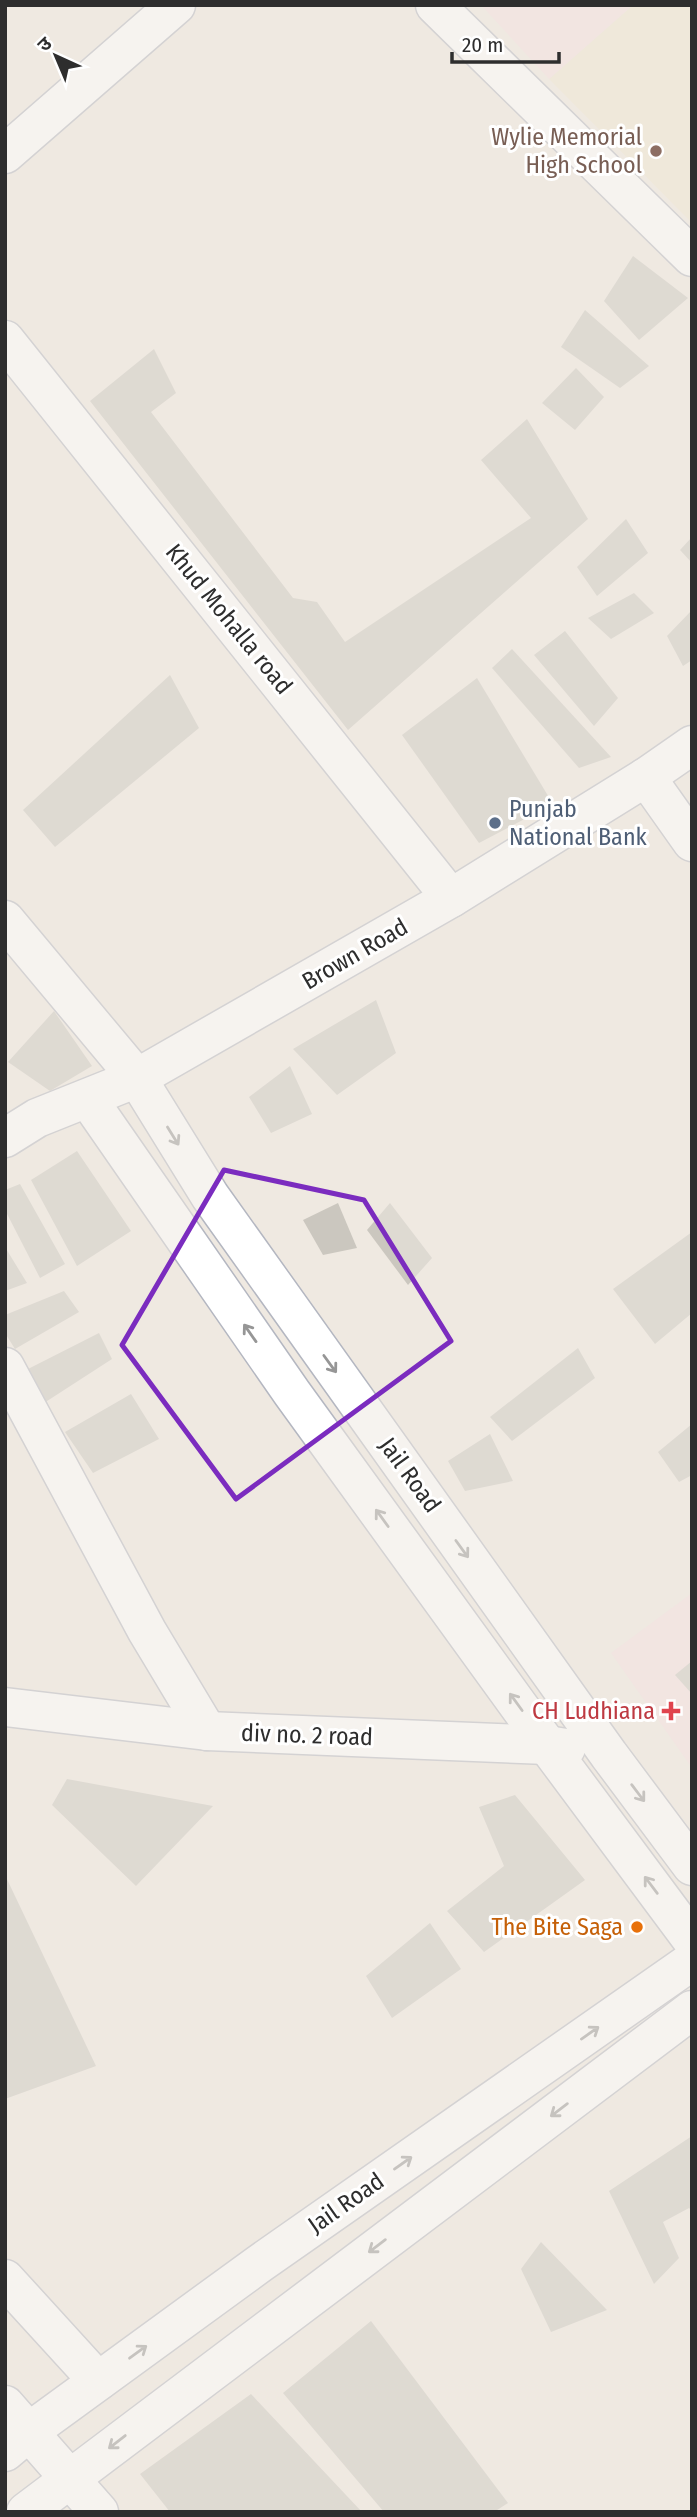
<svg xmlns="http://www.w3.org/2000/svg" width="697" height="2517" font-family="'Fira Sans Condensed','Noto Sans Devanagari',sans-serif">
<style>
.education{fill:#f0e6d1}
.medical{fill:#f5dfe0}
.building{fill:#cbc7bf}
.lines{fill:none;stroke-linecap:round;stroke-linejoin:round}
.minor-casing{stroke:#b4b7c1;stroke-width:41}
.minor{stroke:#fff;stroke-width:38}
.oneway{stroke:#969696}
.marked{fill:none;stroke:#7b2cbf;stroke-width:5;stroke-linejoin:round}
.education-dot{fill:#8d6e63;stroke:#fff;stroke-width:2.5}
.service-dot{fill:#5c6f8a;stroke:#fff;stroke-width:2.5}
.health-dot{fill:#e0444e;stroke:#fff;stroke-width:2.5}
.food-dot{fill:#e8710a;stroke:#fff;stroke-width:2.5}
.labels{text-anchor:middle;dominant-baseline:central;stroke-width:6;stroke-linejoin:round;paint-order:stroke}
.education-label{font-size:24px;fill:#785e54;stroke:#fff;text-anchor:end}
.street-label{font-size:24px;fill:#2e2e2e;stroke:#fff}
.service-label{font-size:24px;fill:#4e5e75;stroke:#fff;text-anchor:start}
.health-label{font-size:24px;fill:#be3a42;stroke:#fff;text-anchor:end}
.food-label{font-size:24px;fill:#c56008;stroke:#fff;text-anchor:end}
</style>
<rect width="100%" height="100%" fill="#efe9e1"/>
<polygon class="education" points="633,5 692,5 692,223 549,79"/>
<g class="medical">
<polygon points="481,5 633,5 549,79"/>
<polygon points="692,1593 692,1768 611,1653"/>
</g>
<g class="building">
<polygon points="633,256 688,298 639,340 604,301"/>
<polygon points="585,310 649,366 620,388 561,347"/>
<polygon points="154,349 176,393 151,412 293,598 317,602 345,642 531,518 481,460 527,419 588,519 348,730 90,401"/>
<polygon points="576,368 604,397 575,430 542,403"/>
<polygon points="626,519 648,553 597,596 577,567"/>
<polygon points="692,537 692,563 680,550"/>
<polygon points="634,593 654,613 611,639 588,618"/>
<polygon points="692,610 692,660 683,666 667,636"/>
<polygon points="565,631 618,698 594,726 534,655"/>
<polygon points="512,649 611,757 579,768 492,668"/>
<polygon points="170,675 199,728 55,847 23,810"/>
<polygon points="477,678 553,804 479,843 402,735"/>
<polygon points="376,1000 396,1053 337,1095 293,1049"/>
<polygon points="54,1011 92,1066 50,1091 8,1062"/>
<polygon points="290,1066 312,1114 271,1133 249,1097"/>
<polygon points="77,1151 131,1231 77,1266 31,1180"/>
<polygon points="20,1184 65,1264 40,1278 5,1210 5,1190"/>
<polygon points="338,1203 357,1248 323,1255 303,1220"/>
<polygon points="390,1203 432,1258 408,1285 367,1230"/>
<polygon points="692,1232 692,1313 655,1344 613,1289"/>
<polygon points="5,1247 27,1283 5,1291"/>
<polygon points="64,1291 79,1312 15,1349 5,1333 5,1315"/>
<polygon points="99,1333 112,1359 44,1403 28,1369"/>
<polygon points="578,1348 595,1378 512,1441 490,1417"/>
<polygon points="131,1394 159,1439 93,1473 65,1432"/>
<polygon points="692,1424 692,1475 679,1482 658,1452"/>
<polygon points="490,1434 513,1481 465,1491 448,1461"/>
<polygon points="692,1661 692,1694 675,1675"/>
<polygon points="67,1779 213,1806 136,1886 52,1805"/>
<polygon points="515,1795 585,1880 484,1952 447,1911 504,1866 479,1807"/>
<polygon points="5,1875 96,2066 5,2099"/>
<polygon points="430,1923 461,1969 392,2018 366,1976"/>
<polygon points="692,2136 692,2211 689,2208 663,2222 679,2258 654,2284 609,2191"/>
<polygon points="541,2242 607,2310 551,2332 521,2269"/>
<polygon points="371,2321 508,2503 494,2512 384,2512 283,2393"/>
<polygon points="251,2394 362,2512 170,2512 140,2474"/>
</g>
<g class="lines">
<g class="minor-casing">
<g id="minor">
<polyline points="435,5 692,257"/>
<polyline points="5,154 176,5"/>
<polyline points="5,340 451,898"/>
<polyline points="646,777 692,842"/>
<polyline points="5,920 137,1078 210,1196 609,1755 692,1866"/>
<polyline points="88,1099 292,1393 547,1745 692,1940"/>
<polyline points="5,1138 37,1118 137,1078 451,898 646,777 692,745"/>
<polyline points="5,1367 147,1631 207,1731"/>
<polyline points="5,1707 207,1731 547,1745 566,1748"/>
<polyline points="5,2279 98,2381"/>
<polyline points="5,2405 99,2512"/>
<polyline points="5,2452 30,2431 259,2264 692,1961"/>
<polyline points="26,2512 692,2010"/>
</g>
</g>
<use href="#minor" class="minor"/>
</g>
<defs><path id="oneway-shaft" d="M-6 0H5M1.5-3L5.5 0L1.5 3" fill="none" stroke-width="1.6" stroke-linecap="round" stroke-linejoin="round" transform="scale(1.75)"/></defs>
<g class="oneway">
<use href="#oneway-shaft" transform="translate(173 1136) rotate(58)"/>
<use href="#oneway-shaft" transform="translate(250 1333) rotate(-125)"/>
<use href="#oneway-shaft" transform="translate(330 1364) rotate(54)"/>
<use href="#oneway-shaft" transform="translate(382 1518) rotate(-126)"/>
<use href="#oneway-shaft" transform="translate(462 1549) rotate(54)"/>
<use href="#oneway-shaft" transform="translate(516 1702) rotate(-126)"/>
<use href="#oneway-shaft" transform="translate(638 1793) rotate(53)"/>
<use href="#oneway-shaft" transform="translate(651 1885) rotate(-127)"/>
<use href="#oneway-shaft" transform="translate(590 2033) rotate(-35)"/>
<use href="#oneway-shaft" transform="translate(559 2110) rotate(143)"/>
<use href="#oneway-shaft" transform="translate(403 2163) rotate(-35)"/>
<use href="#oneway-shaft" transform="translate(377 2246) rotate(143)"/>
<use href="#oneway-shaft" transform="translate(138 2352) rotate(-36)"/>
<use href="#oneway-shaft" transform="translate(117 2442) rotate(142)"/>
</g>
<path d="M0 0H697V2517H0ZM224 1170 364 1200 451 1341 236 1499 122 1345Z" fill="#efe9e1" fill-opacity=".55" fill-rule="evenodd"/>
<path class="marked" d="M224 1170 364 1200 451 1341 236 1499 122 1345Z"/>
<circle class="education-dot" cx="656" cy="151" r="7"/>
<circle class="service-dot" cx="495" cy="823" r="7"/>
<path class="health-dot" d="M667.5 1700.5h7v7h7v7h-7v7h-7v-7h-7v-7h7z"/>
<circle class="food-dot" cx="637" cy="1927" r="7"/>
<g class="labels">
<g class="education-label">
<text x="642" y="137">Wylie Memorial<tspan x="642" dy="28">High School</tspan></text>
</g>
<g class="street-label">
<text transform="translate(229 619) rotate(51)">Khud Mohalla road</text>
<text transform="translate(355 954) rotate(-30)">Brown Road</text>
<text transform="translate(410 1475) rotate(54)">Jail Road</text>
<text transform="translate(307 1735) rotate(2)">div no. 2 road</text>
<text transform="translate(346 2203) rotate(-35)">Jail Road</text>
</g>
<g class="service-label">
<text x="509" y="809">Punjab<tspan x="509" dy="28">National Bank</tspan></text>
</g>
<g class="health-label">
<text x="655" y="1711">CH Ludhiana</text>
</g>
<g class="food-label">
<text x="623" y="1927">The Bite Saga</text>
</g>
</g>
<rect width="697" height="2517" fill="none" stroke="#2e2e2e" stroke-width="14"/>
<g transform="translate(56 56) rotate(316)" stroke="#ffffff" stroke-width="5" paint-order="stroke">
<path d="M0-5L12 26L0 18L-12 26Z" fill="#2e2e2e"/>
<text y="-10" font-size="19" font-weight="bold" text-anchor="middle" fill="#2e2e2e">उ</text>
</g>
<path d="M452 52v10h107v-10" fill="none" stroke="#2e2e2e" stroke-width="3.5"/>
<text x="462" y="52" font-size="21" fill="#2e2e2e" stroke="#ffffff" stroke-width="5" paint-order="stroke">20 m</text>
</svg>
